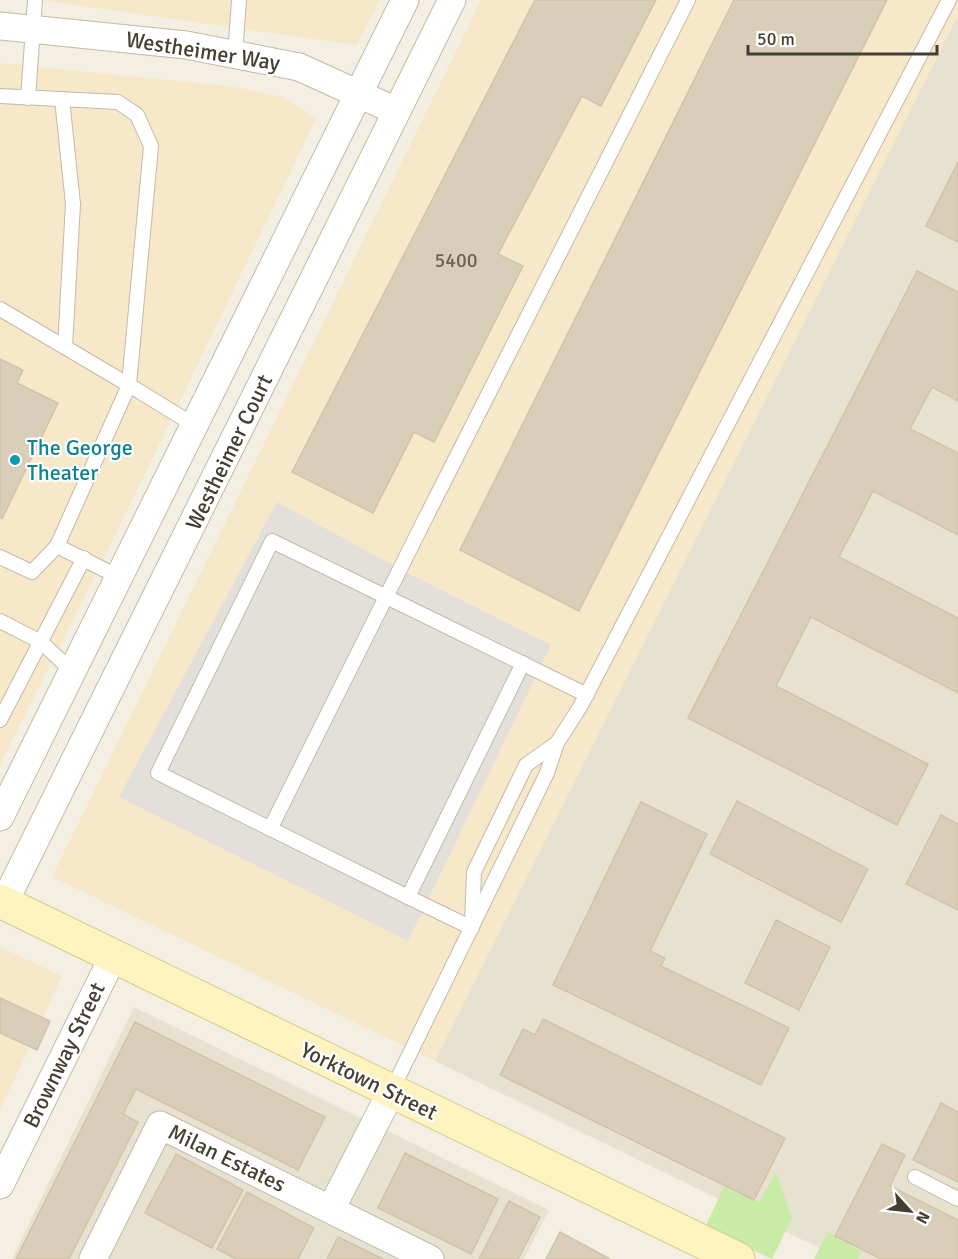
<svg xmlns="http://www.w3.org/2000/svg" width="958" height="1259" font-family="Signika,sans-serif">
<style>
.residential{fill:#e7e2cf}
.commercial{fill:#f8e8ca}
.green{fill:#c8eca6}
.parking{fill:#e3e0db}
.building{fill:#d9ceb9;stroke:#d1c4a9;stroke-width:1.5}
.lines{fill:none;stroke-linecap:round;stroke-linejoin:round}
.lane-casing{stroke:#c2baa7;stroke-width:16}
.street-casing{stroke:#c2baa7;stroke-width:29}
.secondary-casing{stroke:#d7c98c;stroke-width:35}
.lane{stroke:#fff;stroke-width:14}
.street{stroke:#fff;stroke-width:27}
.secondary{stroke:#fff4c0;stroke-width:33}
.culture-dot{fill:#0f9aa8;stroke:#fff;stroke-width:2}
.labels{text-anchor:middle;dominant-baseline:central;stroke-width:4.5;stroke-linejoin:round;paint-order:stroke}
.number-label{font-size:20px;fill:#6a6354}
.street-label{font-size:22px;fill:#453f32;stroke:#fff}
.culture-label{font-size:22px;fill:#0d838f;stroke:#fff;text-anchor:start}
</style>
<rect width="100%" height="100%" fill="#f3efe2"/>
<g class="residential">
<polygon points="958,15 958,1259 842,1259 435,1061"/>
<polygon points="134,1007 549,1210 524,1259 12,1259"/>
</g>
<g class="commercial">
<polygon points="40,0 380,0 357,45"/>
<polygon points="481,0 958,0 958,15 435,1061 52,877"/>
<polygon points="0,63 230,86 284,97 316,119 114,538 0,765"/>
<polygon points="0,947 62,976 0,1110"/>
</g>
<g class="green">
<polygon points="776,1172 792,1218 772,1259 705,1227 724,1187 759,1202"/>
<polygon points="828,1232 861,1251 858,1259 814,1259"/>
</g>
<polygon class="parking" points="277,502 400,569 551,645 408,941 119,797"/>
<g class="building">
<polygon points="535,0 656,0 601,106 582,96 498,254 523,266 434,442 414,432 373,513 292,472"/>
<polygon points="734,0 887,0 579,611 460,550"/>
<polygon points="958,162 958,242 926,226"/>
<polygon points="917,271 958,292 958,401 932,387 910,429 958,453 958,535 873,491 839,557 958,618 958,693 811,617 776,686 928,764 897,825 688,718"/>
<polygon points="0,359 23,370 17,383 58,403 2,519 0,518"/>
<polygon points="737,801 868,869 841,922 710,854"/>
<polygon points="641,802 707,834 650,951 665,958 661,966 789,1028 761,1085 553,985"/>
<polygon points="941,815 958,824 958,910 906,884"/>
<polygon points="776,920 830,947 799,1010 745,983"/>
<polygon points="0,998 50,1021 37,1050 0,1033"/>
<polygon points="543,1019 785,1138 754,1200 500,1075 523,1029 535,1035"/>
<polygon points="135,1022 325,1117 298,1170 136,1089 123,1114 138,1122 69,1259 16,1259"/>
<polygon points="941,1103 958,1112 958,1182 913,1160"/>
<polygon points="882,1144 905,1155 890,1186 958,1220 958,1259 881,1259 835,1236"/>
<polygon points="405,1153 498,1199 471,1254 378,1208"/>
<polygon points="176,1154 243,1190 212,1248 145,1213"/>
<polygon points="247,1192 314,1228 298,1259 236,1259 217,1249"/>
<polygon points="509,1201 540,1217 518,1259 479,1259"/>
<polygon points="560,1232 610,1259 546,1259"/>
<polygon points="338,1237 383,1259 327,1259"/>
</g>
<g class="lines">
<g class="lane-casing">
<g id="lane">
<polyline points="235,54 239,0"/>
<polyline points="0,96 118,102 137,115 151,146 129,385 194,425"/>
<polyline points="28,98 35,0"/>
<polyline points="62,99 73,204 65,347"/>
<polyline points="0,309 129,385 57,546 32,572 0,557"/>
<polyline points="57,546 119,577"/>
<polyline points="0,621 41,642 72,671"/>
<path d="M523 663 408 897 158 773 272 541C377 593 482 643 587 695"/>
<polyline points="0,720 84,558"/>
<polyline points="270,829 424,521 688,0"/>
<polyline points="408,897 472,928"/>
<polyline points="472,923 474,872 526,765 557,743"/>
<polyline points="391,1092 547,773 557,743 580,707 949,0"/>
<polyline points="915,1177 958,1199"/>
</g>
</g>
<g class="street-casing">
<g id="street">
<polyline points="0,26 186,45 299,67 396,111"/>
<polyline points="0,817 405,0"/>
<polyline points="4,903 452,0"/>
<polyline points="0,1185 113,957"/>
<polyline points="331,1209 391,1092"/>
<polyline points="93,1259 160,1125 430,1259"/>
</g>
</g>
<g class="secondary-casing">
<polyline id="secondary" points="0,901 738,1259"/>
</g>
<use href="#lane" class="lane"/>
<use href="#street" class="street"/>
<use href="#secondary" class="secondary"/>
</g>
<circle class="culture-dot" cx="15" cy="460" r="6"/>
<g class="labels">
<g class="number-label">
<text x="456" y="260">5400</text>
</g>
<g class="street-label">
<text transform="translate(203 51) rotate(9)">Westheimer Way</text>
<text transform="translate(229 452) rotate(-64)">Westheimer Court</text>
<text transform="translate(64 1055) rotate(-64)">Brownway Street</text>
<text transform="translate(369 1081) rotate(26)">Yorktown Street</text>
<text transform="translate(227 1158) rotate(26)">Milan Estates</text>
</g>
<g class="culture-label">
<text x="27" y="447">The George<tspan x="27" dy="25">Theater</tspan></text>
</g>
</g>
<g transform="translate(910 1211) rotate(117)" stroke="#ffffff" stroke-width="4.5" paint-order="stroke">
<path d="M0-4.5L10 22L0 15L-10 22Z" fill="#453f32"/>
<text y="-9" font-size="16" font-weight="bold" text-anchor="middle" fill="#453f32">N</text>
</g>
<path d="M748 45v9h189v-9" fill="none" stroke="#453f32" stroke-width="3"/>
<text x="757" y="45" font-size="18" fill="#453f32" stroke="#ffffff" stroke-width="4.5" paint-order="stroke">50 m</text>
</svg>
